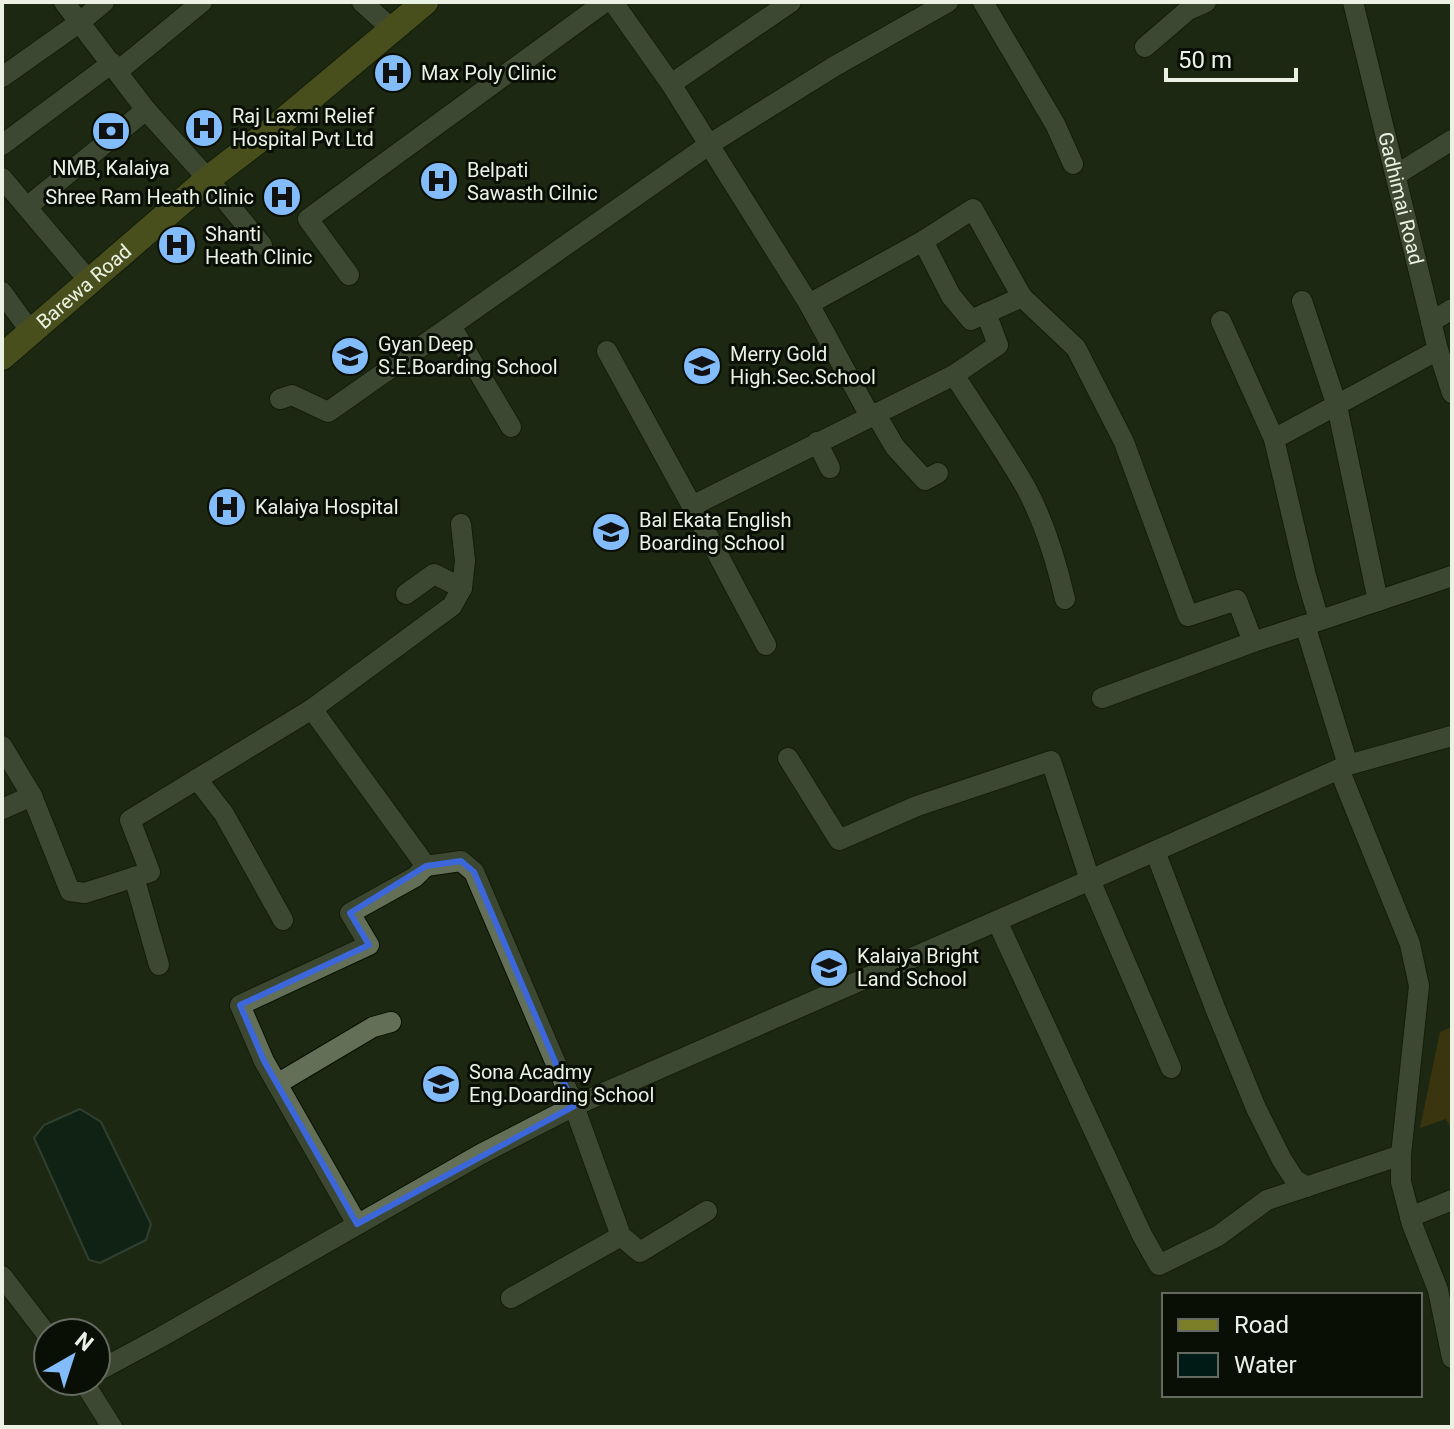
<svg xmlns="http://www.w3.org/2000/svg" width="1454" height="1429" font-family="Roboto,sans-serif">
<style>
.green{fill:#5d430d}
.water{fill:#001b16;stroke:#465c54;stroke-width:2}
.lines{fill:none;stroke-linecap:round;stroke-linejoin:round}
.minor-casing{stroke:#071001;stroke-width:22}
.major-casing{stroke:#071001;stroke-width:28}
.minor{stroke:#637057;stroke-width:20}
.major{stroke:#7d7e28;stroke-width:26}
.marked{fill:none;stroke:#3c67da;stroke-width:6;stroke-linejoin:round}
.labels{text-anchor:middle;dominant-baseline:central;stroke-width:6;stroke-linejoin:round;paint-order:stroke}
.poi-label{font-size:20px;fill:#ebf2e4;stroke:#0a0f06;text-anchor:start}
.street-label{font-size:20px;fill:#ebf2e4;stroke:#0a0f06}
</style>
<rect width="100%" height="100%" fill="#1d2812"/>
<polygon class="green" points="1452,1027 1452,1127 1450,1127 1446,1119 1420,1128 1440,1032"/>
<polygon class="water" points="80,1109 101,1122 151,1224 146,1240 100,1263 89,1260 34,1138 44,1125"/>
<g class="lines">
<g class="minor-casing">
<g id="minor">
<polyline points="64,2 146,110 208,179 262,245"/>
<polyline points="362,2 392,29"/>
<polyline points="613,2 671,84 809,304 923,241 973,209 1022,297"/>
<polyline points="983,2 1055,124 1073,164"/>
<path id="s1" d="M1353 2 1438 350 1452 393"/>
<polyline points="1145,47 1188,10 1206,2"/>
<polyline points="118,71 202,2"/>
<polyline points="2,77 80,22 104,2"/>
<polyline points="671,84 791,2"/>
<polyline points="2,145 112,63"/>
<polyline points="1396,175 1452,140"/>
<polyline points="2,178 90,282"/>
<polyline points="27,207 146,110"/>
<polyline points="923,241 951,296 971,320 1022,297 1076,348 1124,442 1188,616 1237,600 1253,642 1305,625 1348,765"/>
<polyline points="349,275 308,219 605,2"/>
<polyline points="2,292 31,332"/>
<polyline points="1302,301 1337,406 1378,601"/>
<polyline points="809,304 870,416"/>
<path d="M986 313 998 345 954 375C978 412 1003 448 1025 486 1044 521 1056 560 1065 599"/>
<polyline points="1221,321 1274,439"/>
<polyline points="1431,322 1452,309"/>
<polyline points="451,326 511,427"/>
<polyline points="607,351 692,506"/>
<polyline points="280,399 292,395 328,412 710,144 835,66 948,2"/>
<polyline points="875,413 895,447 925,480 938,473"/>
<polyline points="817,442 830,468"/>
<polyline points="461,524 465,561 462,588 452,606 312,709 426,866 461,861 474,872 574,1106 621,1236 640,1252 707,1211"/>
<polyline points="406,594 434,574 462,588"/>
<polyline points="1319,620 1306,576 1274,439 1438,350"/>
<polyline points="1309,624 1452,576"/>
<polyline points="766,645 692,506 954,375"/>
<polyline points="1102,698 1253,642"/>
<polyline points="2,746 32,796 70,891 85,893 150,872 130,820 312,709"/>
<polyline points="788,758 839,840 917,806 1051,761 1090,880 1171,1068"/>
<polyline points="1339,769 1410,944 1419,986 1401,1155 1401,1182 1412,1224 1438,1290 1452,1358"/>
<polyline points="197,779 224,814 283,920"/>
<polyline points="2,809 32,796"/>
<polyline points="1155,851 1215,1008 1256,1108 1282,1160 1295,1180 1307,1187"/>
<polyline points="134,877 159,965"/>
<polyline points="997,921 1142,1235 1159,1265 1218,1236 1267,1200 1401,1155"/>
<polyline points="277,1084 373,1027 391,1022"/>
<polyline points="1410,1217 1452,1200"/>
<polyline points="357,1224 264,1061 240,1005 369,945 350,913 415,877 426,866"/>
<polyline points="2,1276 48,1336"/>
<polyline points="511,1298 621,1236"/>
<polyline points="96,1372 161,1337 481,1154 574,1106 1090,880 1348,765 1452,736"/>
<polyline points="83,1381 112,1427"/>
</g>
</g>
<g class="major-casing">
<g id="major">
<path id="s2" d="M2 357 208 179 277 126 425 2"/>
</g>
</g>
<use href="#minor" class="minor"/>
<use href="#major" class="major"/>
</g>
<path d="M0 0H1454V1429H0ZM461 861 474 872 574 1106 357 1224 264 1061 240 1005 369 945 350 913 426 866Z" fill="#1d2812" fill-opacity=".55" fill-rule="evenodd"/>
<path class="marked" d="M461 861 474 872 574 1106 357 1224 264 1061 240 1005 369 945 350 913 426 866Z"/>
<defs>
<g id="hospital-disc" transform="scale(2)"><circle r="9.5" fill="#83bcfb" stroke="#0a0f06"/><path d="M-5-5h3v3.5h4V-5h3V5h-3V1.5h-4V5h-3Z" fill="#111"/></g>
<g id="bank-disc" transform="scale(2)"><circle r="9.5" fill="#83bcfb" stroke="#0a0f06"/><path d="M-6-4H6V4H-6ZM0-2.3a2.3 2.3 0 1 0 0 4.6a2.3 2.3 0 1 0 0-4.6Z" fill="#111"/></g>
<g id="school-disc" transform="scale(2)"><circle r="9.5" fill="#83bcfb" stroke="#0a0f06"/><path d="M0-5L7-2L0 1L-7-2ZM-4 1L0 2.5L4 1V4Q0 6-4 4Z" fill="#111"/></g>
</defs>
<g fill-rule="evenodd">
<use href="#hospital-disc" x="393" y="73"/>
<use href="#hospital-disc" x="204" y="128"/>
<use href="#bank-disc" x="111" y="131"/>
<use href="#hospital-disc" x="439" y="181"/>
<use href="#hospital-disc" x="282" y="197"/>
<use href="#hospital-disc" x="177" y="245"/>
<use href="#school-disc" x="350" y="356"/>
<use href="#school-disc" x="702" y="366"/>
<use href="#hospital-disc" x="227" y="507"/>
<use href="#school-disc" x="611" y="532"/>
<use href="#school-disc" x="829" y="968"/>
<use href="#school-disc" x="441" y="1084"/>
</g>
<g class="labels">
<g class="poi-label">
<text x="421" y="73">Max Poly Clinic</text>
<text x="232" y="116">Raj Laxmi Relief<tspan x="232" dy="23">Hospital Pvt Ltd</tspan></text>
<text x="111" y="168" text-anchor="middle">NMB, Kalaiya</text>
<text x="467" y="170">Belpati<tspan x="467" dy="23">Sawasth Cilnic</tspan></text>
<text x="254" y="197" text-anchor="end">Shree Ram Heath Clinic</text>
<text x="205" y="234">Shanti<tspan x="205" dy="23">Heath Clinic</tspan></text>
<text x="378" y="344">Gyan Deep<tspan x="378" dy="23">S.E.Boarding School</tspan></text>
<text x="730" y="354">Merry Gold<tspan x="730" dy="23">High.Sec.School</tspan></text>
<text x="255" y="507">Kalaiya Hospital</text>
<text x="639" y="520">Bal Ekata English<tspan x="639" dy="23">Boarding School</tspan></text>
<text x="857" y="956">Kalaiya Bright<tspan x="857" dy="23">Land School</tspan></text>
<text x="469" y="1072">Sona Acadmy<tspan x="469" dy="23">Eng.Doarding School</tspan></text>
</g>
<g class="street-label">
<text stroke="none"><textPath href="#s1" startOffset="202">Gadhimai Road</textPath></text>
<text stroke="none"><textPath href="#s2" startOffset="108">Barewa Road</textPath></text>
</g>
</g>
<rect width="1454" height="1429" fill="none" stroke="#ebf2e4" stroke-width="8"/>
<rect x="1162" y="1293" width="260" height="104" fill="#0a0f06" stroke="#646a5f" stroke-width="2"/>
<rect x="1178" y="1319" width="40" height="12" fill="#7d7e28" stroke="#646a5f" stroke-width="2"/>
<text x="1234" y="1333" font-size="24" fill="#ebf2e4">Road</text>
<rect x="1178" y="1353" width="40" height="24" fill="#001b16" stroke="#646a5f" stroke-width="2"/>
<text x="1234" y="1373" font-size="24" fill="#ebf2e4">Water</text>
<g transform="translate(72 1357) rotate(39)"><circle r="38" fill="#0a0f06" stroke="#646a5f" stroke-width="2"/>
<path d="M0-6L14 30L0 20L-14 30Z" fill="#83bcfb"/>
<text y="-12" font-size="22" font-weight="bold" text-anchor="middle" fill="#ebf2e4">N</text>
</g>
<path d="M1166 68v12h130v-12" fill="none" stroke="#ebf2e4" stroke-width="4"/>
<text x="1178" y="68" font-size="24" fill="#ebf2e4" stroke="#0a0f06" stroke-width="6" paint-order="stroke">50 m</text>
</svg>
